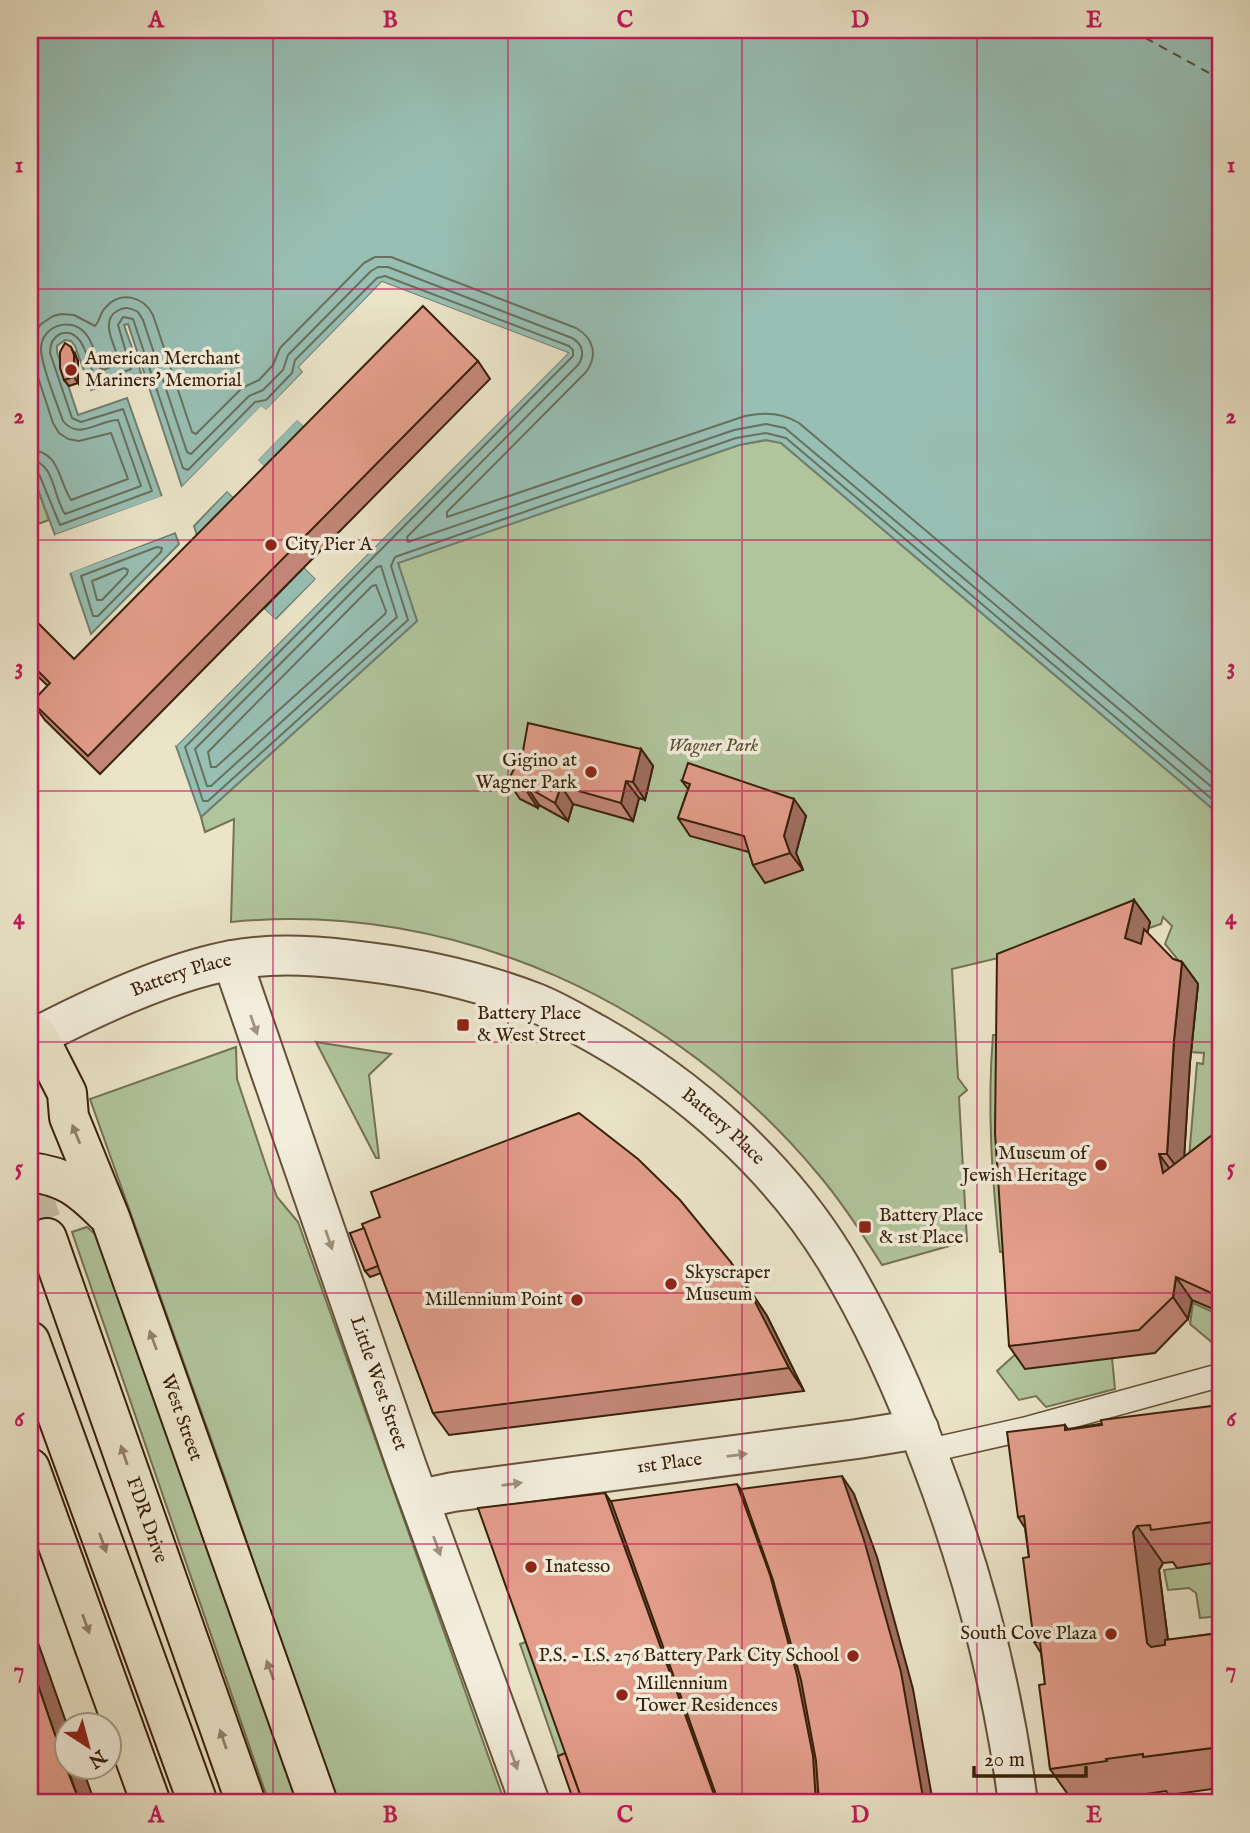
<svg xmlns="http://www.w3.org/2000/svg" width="1250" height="1833" font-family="'IM FELL English',serif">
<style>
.green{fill:#b1c59c;stroke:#747252;stroke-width:2}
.water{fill:#98bfb4;stroke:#727f70;stroke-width:2}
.pier{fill:#ebe4c9}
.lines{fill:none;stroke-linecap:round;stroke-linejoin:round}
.shore{stroke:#68705e;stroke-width:2}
.ferry{stroke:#55503c;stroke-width:2;stroke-dasharray:9 7;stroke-linecap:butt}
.highway-tunnel{stroke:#c7bda3;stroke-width:38;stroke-dasharray:38 19;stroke-linecap:butt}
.lane-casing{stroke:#655139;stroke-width:26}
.street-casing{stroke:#655139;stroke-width:42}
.primary-casing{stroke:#382009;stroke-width:42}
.highway-casing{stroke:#382009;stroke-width:42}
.lane{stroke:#f2eddc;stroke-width:23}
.street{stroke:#f2eddc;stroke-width:38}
.primary{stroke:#ebe4c9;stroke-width:38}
.highway{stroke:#ebe4c9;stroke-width:38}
.wall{fill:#c38778;stroke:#382009;stroke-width:2}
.shaded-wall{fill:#9f6e61;stroke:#382009;stroke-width:2}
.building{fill:#e39d8b;stroke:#382009;stroke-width:2}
.oneway{fill:#9e917d}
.oneway2{fill:#928269}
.grid{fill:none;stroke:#c2185b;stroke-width:2;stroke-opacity:0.55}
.poi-dot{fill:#8f2418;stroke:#f2eddc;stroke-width:2.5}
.labels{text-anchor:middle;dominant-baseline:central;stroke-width:7;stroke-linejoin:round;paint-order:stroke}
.poi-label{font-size:19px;fill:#382009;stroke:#f2eddc;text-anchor:start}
.park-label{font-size:19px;font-style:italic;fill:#5c5235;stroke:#f2eddc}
.street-label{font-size:19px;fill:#382009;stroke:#f2eddc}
.neatline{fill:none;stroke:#c2185b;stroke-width:2.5}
.grid-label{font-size:23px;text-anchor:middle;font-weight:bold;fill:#c2185b}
</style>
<rect width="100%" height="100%" fill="#ebe4c9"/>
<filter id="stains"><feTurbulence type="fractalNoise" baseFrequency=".00286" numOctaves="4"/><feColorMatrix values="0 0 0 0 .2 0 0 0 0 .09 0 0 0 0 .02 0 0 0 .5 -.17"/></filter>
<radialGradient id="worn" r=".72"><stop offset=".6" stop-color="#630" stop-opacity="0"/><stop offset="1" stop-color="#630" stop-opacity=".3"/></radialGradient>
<g class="green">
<path d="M766 440 781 443 1220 815V1157L1189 1158 1197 1063 1203 1064 1204 1053 1191 1052 1198 984 1165 944 1172 926 1163 917 1161 924 1149 928V922L952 969 958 1078 967 1090 959 1097 967 1241 882 1265C862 1233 842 1202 818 1174 676 1003 455 900 231 922L234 819 205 832 201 817 417 621 398 563 739 445Z"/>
<polygon points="30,468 49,520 30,527"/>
<path d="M993 1035H1005L1016 1251 1000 1252C992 1179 987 1108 993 1035Z"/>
<polygon points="316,1042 391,1054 369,1075 379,1158 376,1158"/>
<polygon points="236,1047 237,1079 267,1169 277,1197 298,1222 505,1803 336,1803 227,1484 90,1099"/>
<polygon points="87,1227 95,1234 297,1803 269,1803 72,1232"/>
<polygon points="1193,1303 1220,1315 1220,1349 1190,1324"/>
<polygon points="1018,1352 1112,1358 1115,1389 1046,1407 1036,1396 1019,1400 997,1371"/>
<polygon points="1220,1562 1220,1616 1200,1618 1196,1593 1189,1588 1168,1590 1164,1570"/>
<polygon points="535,1639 576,1752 559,1757 520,1644"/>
</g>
<g class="water">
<polygon points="30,30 1220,30 1220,815 781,443 766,440 739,445 398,563 417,621 201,817 176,746 568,353 382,282 299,367 303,372 266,411 261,407 182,487 128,324 124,325 141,373 91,390 75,346 71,341 65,340 57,346 57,352 78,415 127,398 162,497 55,535 30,468"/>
<polygon points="297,419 320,441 279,481 257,460"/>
<polygon points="227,491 249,512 202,551 194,526"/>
<polygon points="175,533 179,544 91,634 70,572"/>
<polygon points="304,567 316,579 275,620 264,609"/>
</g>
<g class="pier">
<polygon points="382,282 568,353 176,746 174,743 562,354 383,286 304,367 306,374 268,413 265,414 261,411 185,489 180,489 261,406 266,410 303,372 299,367"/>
<polygon points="298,416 322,438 320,441 297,420 258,460 279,481 277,484 254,459 295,417"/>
<polygon points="226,487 252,509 249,512 227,491 191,527 191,524"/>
<polygon points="165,495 163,500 55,538 55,535"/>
<polygon points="174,529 178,531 67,574 69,568"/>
<polygon points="307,564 319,577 319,581 278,623 274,623 261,611 264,609 276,620 316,579 304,567"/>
</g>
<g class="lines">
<g class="shore">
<path d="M30 450C60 451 58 480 71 500L128 479 111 433 79 441 68 439 59 433 53 423 31 356V345L35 333 41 324 53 316 62 314 74 315 95 326C100 321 100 312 106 307 121 290 144 297 153 315L192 432 196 434 242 388 259 380 273 365 280 348 364 263 375 257H391L576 328C594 338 598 356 586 372L447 512V517L745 416C763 412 783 413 799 423L1220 780"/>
<path d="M30 460C55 462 53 497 65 514L141 486 118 420C99 420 79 441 63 421 58 406 40 363 41 348 42 326 70 316 85 333 93 341 96 357 100 368L104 370 120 362C116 348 99 321 117 311 125 306 131 308 138 312L143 320 187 452 191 454 249 396 263 390 283 370 288 355 371 271 378 267H388L572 338C583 344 585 355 578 365L407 537 408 542 734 430 766 424 785 428 1220 794"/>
<path d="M30 469 39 474 60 525 152 491 123 409 81 422 72 418 50 353C50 345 52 338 60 334 83 325 89 364 95 379L99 381 131 369 118 325 123 317 133 319 183 468 188 470 255 402 266 400 292 373 295 360 377 278 385 276 569 346 573 350V356L185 747 203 801H208L408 620 391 566 395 557 736 438 766 433 786 438 1220 806"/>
<polygon points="157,547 162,548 161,552 98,616 93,616 81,576"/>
<polygon points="381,566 397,617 211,786 207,786 195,749 377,567"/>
<polygon points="124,568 128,570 127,574 102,600 97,600 92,581"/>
<polygon points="376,585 386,611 385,614 216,767 211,767 208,752 372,586"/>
</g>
<polyline class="ferry" points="1131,30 1220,79"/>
<polyline class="highway-tunnel" points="30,1184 47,1238"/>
<g class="lane-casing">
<polyline id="lane" points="927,1451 1025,1429 1214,1377 1220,1377"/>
</g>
<g class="street-casing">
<g id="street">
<path id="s1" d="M232 960 407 1467 530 1803"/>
<path id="s2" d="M38 1036C94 1007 171 971 233 960 277 952 324 956 368 962 426 969 482 982 536 1003 556 1011 576 1023 596 1034 690 1087 778 1165 835 1258 874 1322 905 1392 931 1462 973 1572 1003 1686 1018 1803"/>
<path id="s3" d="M420 1499 453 1492 857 1439 919 1429"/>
</g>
</g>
<g class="primary-casing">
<g id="primary">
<path id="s4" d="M30 1040 38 1036 67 1093 69 1117 111 1220 318 1803"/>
<path d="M30 1172C65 1176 81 1189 105 1213"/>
<polyline points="30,1468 151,1803"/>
</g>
</g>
<g class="highway-casing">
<g id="highway">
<path id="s5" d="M47 1238 246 1803"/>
<polyline points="30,1341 198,1803"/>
</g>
</g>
<use href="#lane" class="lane"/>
<use href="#street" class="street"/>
<use href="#primary" class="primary"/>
<use href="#highway" class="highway"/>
</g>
<g class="wall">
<polygon points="75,353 78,361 78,383 69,386 64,380"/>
<polygon points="478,361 490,379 100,774 45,720 32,702 48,686 30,669 30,619 74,659"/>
<polygon points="641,749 653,766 645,800 639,798 633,821 573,804 568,821 539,805 538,808 520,799 508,781"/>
<polygon points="682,781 806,816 796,853 803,870 765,883 753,865 749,852 690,836 678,818 688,789"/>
<polygon points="1134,900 1150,922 1147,933 1173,959 1182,962 1198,984 1190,1062 1184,1157 1220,1129 1220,1312 1192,1300 1188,1319 1155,1353 1025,1369 1009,1346"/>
<polygon points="350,1233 746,1284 767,1316 804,1391 449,1435 433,1413 381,1273 370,1277 365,1271"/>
<polygon points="1220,1405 1220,1562 1177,1568 1173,1562 1163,1563 1159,1570 1168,1640 1220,1633 1220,1788 1169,1795 1166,1791 1132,1796 1133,1799 1097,1803 1074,1803 1050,1769 1045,1684 1041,1653 1034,1642 1029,1557 1025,1528 1018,1517 1065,1425 1068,1429"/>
</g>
<g class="shaded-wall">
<polygon points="71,347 78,361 78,383 74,377"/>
<polygon points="641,749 653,766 645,800 633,782"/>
<polygon points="626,781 639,798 633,821 621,803"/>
<polygon points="561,786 573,804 568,821 555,803"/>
<polygon points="527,787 539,805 538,808 526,790"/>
<polygon points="794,799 806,816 796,853 803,870 790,853 784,836"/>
<polygon points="1134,900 1150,922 1141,961 1125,938"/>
<polygon points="1182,962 1198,984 1190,1062 1183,1176 1167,1154 1174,1040"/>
<polygon points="1159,1154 1175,1176 1163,1173"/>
<polygon points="730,1261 767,1316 804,1391 789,1368"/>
<polygon points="1176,1277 1192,1300 1188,1319 1173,1297"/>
<polygon points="842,1476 854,1494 877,1557 913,1689 933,1803 924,1803"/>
<polygon points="737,1484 753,1506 785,1598 830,1803 816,1803"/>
<polygon points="605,1493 626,1523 727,1803 717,1803"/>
<polygon points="1137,1526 1163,1563 1159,1570 1173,1680 1147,1643 1133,1532"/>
<polygon points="30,1620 67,1725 66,1766 30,1662"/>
<polygon points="67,1767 82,1767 95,1803 80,1803"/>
</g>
<g class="building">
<polygon points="423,306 478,361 88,756 32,702 50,683 30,663 30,619 32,617 74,659"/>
<polygon points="65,343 71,347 74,355 74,377 64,380 60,368 60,352"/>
<polygon points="528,723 641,749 633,782 626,781 621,803 561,786 555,803 527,787 526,790 508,781 523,751"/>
<polygon points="688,763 794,799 784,836 790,853 753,865 744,836 678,818 690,784 682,781"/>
<polygon points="1134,900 1125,938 1141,944 1144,929 1173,959 1182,962 1174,1040 1167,1154 1159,1154 1163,1173 1220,1129 1220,1297 1176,1277 1173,1297 1139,1330 1009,1346 995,1133 997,954"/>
<polygon points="579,1113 638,1159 680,1200 730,1261 751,1294 789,1368 433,1413 362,1224 380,1217 371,1192"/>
<polygon points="364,1228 378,1266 365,1271 350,1233"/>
<polygon points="1220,1405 1220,1521 1151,1530 1150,1525 1137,1526 1133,1532 1147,1643 1151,1647 1165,1645 1165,1640 1220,1633 1220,1747 1143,1757 1143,1754 1106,1759 1107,1761 1050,1769 1039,1685 1045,1684 1040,1642 1034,1642 1023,1558 1029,1557 1024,1516 1018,1517 1007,1432 1065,1425 1065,1430 1102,1425 1101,1420"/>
<polygon points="842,1476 864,1540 901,1672 924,1803 819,1803 816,1761 801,1680 773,1580 741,1489"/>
<polygon points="737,1484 770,1575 797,1675 813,1756 816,1803 719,1803 611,1501"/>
<polygon points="605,1493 717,1803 583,1803 478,1508"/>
<polygon points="30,1662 66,1767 80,1803 30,1803"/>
<polygon points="565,1753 582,1800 574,1802 558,1756"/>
</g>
<defs><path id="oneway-solid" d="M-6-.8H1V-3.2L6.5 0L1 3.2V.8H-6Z" transform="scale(1.75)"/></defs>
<g class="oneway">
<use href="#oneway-solid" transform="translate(254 1025) rotate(71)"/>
<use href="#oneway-solid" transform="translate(329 1240) rotate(71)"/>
<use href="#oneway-solid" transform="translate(737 1455) rotate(-7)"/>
<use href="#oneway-solid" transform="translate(512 1484) rotate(-7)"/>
<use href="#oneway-solid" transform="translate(437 1546) rotate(70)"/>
<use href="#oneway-solid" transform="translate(514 1760) rotate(70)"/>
</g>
<g class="oneway2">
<use href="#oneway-solid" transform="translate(76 1134) rotate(-112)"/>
<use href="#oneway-solid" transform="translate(153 1340) rotate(-110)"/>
<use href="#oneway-solid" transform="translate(124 1455) rotate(-109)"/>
<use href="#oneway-solid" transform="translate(103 1543) rotate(70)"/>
<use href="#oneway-solid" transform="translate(86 1624) rotate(70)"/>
<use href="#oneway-solid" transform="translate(270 1670) rotate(-110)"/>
<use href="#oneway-solid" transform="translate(223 1739) rotate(-109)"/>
</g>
<path class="grid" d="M273 30V1803M508 30V1803M742 30V1803M977 30V1803M30 289H1220M30 540H1220M30 791H1220M30 1042H1220M30 1293H1220M30 1544H1220"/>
<g class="poi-dot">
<circle cx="71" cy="370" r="7"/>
<circle cx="271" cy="545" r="7"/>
<circle cx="591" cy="772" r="7"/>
<rect x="456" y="1018" width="14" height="14" rx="3.5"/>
<circle cx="1101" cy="1165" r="7"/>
<rect x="858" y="1220" width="14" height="14" rx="3.5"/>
<circle cx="671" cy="1284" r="7"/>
<circle cx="577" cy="1300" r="7"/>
<circle cx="531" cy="1567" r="7"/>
<circle cx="1111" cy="1634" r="7"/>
<circle cx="853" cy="1656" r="7"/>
<circle cx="622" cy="1695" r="7"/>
</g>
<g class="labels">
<g class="poi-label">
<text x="85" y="359">American Merchant<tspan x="85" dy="22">Mariners' Memorial</tspan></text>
<text x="285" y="545">City Pier A</text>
<text x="577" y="761" text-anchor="end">Gigino at<tspan x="577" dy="22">Wagner Park</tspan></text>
<text x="477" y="1014">Battery Place<tspan x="477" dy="22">&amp; West Street</tspan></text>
<text x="1087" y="1154" text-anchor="end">Museum of<tspan x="1087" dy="22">Jewish Heritage</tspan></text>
<text x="879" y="1216">Battery Place<tspan x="879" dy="22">&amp; 1st Place</tspan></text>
<text x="685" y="1273">Skyscraper<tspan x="685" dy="22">Museum</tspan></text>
<text x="563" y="1300" text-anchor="end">Millennium Point</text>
<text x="545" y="1567">Inatesso</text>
<text x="1097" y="1634" text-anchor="end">South Cove Plaza</text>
<text x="839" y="1656" text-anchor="end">P.S. - I.S. 276 Battery Park City School</text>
<text x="636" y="1684">Millennium<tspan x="636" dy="22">Tower Residences</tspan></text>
</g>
<g class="park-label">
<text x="713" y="746">Wagner Park</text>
</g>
<g class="street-label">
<text stroke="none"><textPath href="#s2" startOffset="156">Battery Place</textPath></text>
<text stroke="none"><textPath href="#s2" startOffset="744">Battery Place</textPath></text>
<text stroke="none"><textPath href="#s1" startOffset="448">Little West Street</textPath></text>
<text stroke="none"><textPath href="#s4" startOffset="418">West Street</textPath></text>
<text stroke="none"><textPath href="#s3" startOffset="252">1st Place</textPath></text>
<text stroke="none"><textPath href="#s5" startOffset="299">FDR Drive</textPath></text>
</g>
</g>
<rect width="1250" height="1833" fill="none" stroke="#ebe4c9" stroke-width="77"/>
<g transform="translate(88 1746) rotate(144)"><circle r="33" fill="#f2eddc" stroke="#a89b88" stroke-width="2"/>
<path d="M0-5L12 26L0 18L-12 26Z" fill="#8f2418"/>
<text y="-10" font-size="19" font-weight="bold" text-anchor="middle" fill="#382009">N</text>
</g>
<path d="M974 1766v10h112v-10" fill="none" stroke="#382009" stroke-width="3.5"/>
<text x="984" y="1766" font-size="21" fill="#382009" stroke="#f2eddc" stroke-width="5" paint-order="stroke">20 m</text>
<rect x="38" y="38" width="1174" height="1756" class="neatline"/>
<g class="grid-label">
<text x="156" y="27">A</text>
<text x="390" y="27">B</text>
<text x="625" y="27">C</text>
<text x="860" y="27">D</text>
<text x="1094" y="27">E</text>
<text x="19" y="172">1</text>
<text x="1231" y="172">1</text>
<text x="19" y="423">2</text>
<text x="1231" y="423">2</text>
<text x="19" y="674">3</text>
<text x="1231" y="674">3</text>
<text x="19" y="924">4</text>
<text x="1231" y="924">4</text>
<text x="19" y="1175">5</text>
<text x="1231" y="1175">5</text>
<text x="19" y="1426">6</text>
<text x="1231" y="1426">6</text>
<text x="19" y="1677">7</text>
<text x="1231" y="1677">7</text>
<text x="156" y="1822">A</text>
<text x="390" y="1822">B</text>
<text x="625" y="1822">C</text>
<text x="860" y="1822">D</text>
<text x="1094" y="1822">E</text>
</g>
<rect width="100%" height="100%" filter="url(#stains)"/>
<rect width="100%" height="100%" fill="url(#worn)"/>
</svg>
